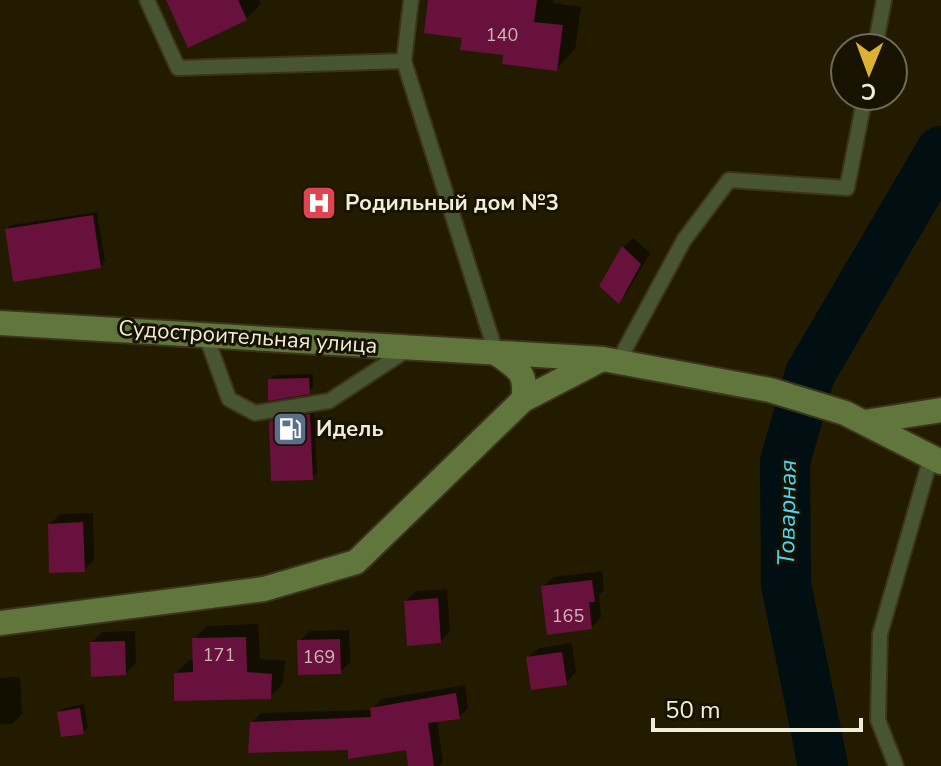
<svg xmlns="http://www.w3.org/2000/svg" width="941" height="766" font-family="'Nunito Sans',sans-serif">
<style>
.shadow{fill:#0007}
.lines{fill:none;stroke-linecap:round;stroke-linejoin:round}
.river{stroke:#010e12;stroke-width:50}
.building{fill:#68113d}
.lane-casing{stroke:#3b341a;stroke-width:18}
.secondary-casing{stroke:#3b341a;stroke-width:28}
.lane{stroke:#485532;stroke-width:14}
.secondary{stroke:#61763c;stroke-width:24}
.labels{text-anchor:middle;dominant-baseline:central;stroke-width:6;stroke-linejoin:round;paint-order:stroke}
.number-label{font-size:18px;fill:#cfb6b4}
.poi-label{font-size:22px;font-weight:bold;fill:#f1eddb;stroke:#181200;text-anchor:start}
.street-label{font-size:22px;fill:#f1eddb;stroke:#181200}
.water-label{font-size:24px;font-style:italic;fill:#4cd7f7;stroke:#181200}
</style>
<rect width="100%" height="100%" fill="#221b00"/>
<g class="shadow">
<polygon points="168,0 259,0 261,4 246,19"/>
<polygon points="430,0 553,0 553,3 581,7 575,49 556,69 505,53 464,36"/>
<polygon points="97,212 105,261 101,266 7,229 12,225"/>
<polygon points="633,238 650,253 628,291 619,301 623,248"/>
<polygon points="313,374 313,387 309,392 270,380 274,375"/>
<polygon points="314,411 317,473 312,478 271,422 276,417"/>
<polygon points="93,513 94,560 84,570 50,524 60,514"/>
<polygon points="602,571 604,590 599,595 601,617 591,628 543,587 553,577"/>
<polygon points="447,589 450,631 440,642 406,601 416,591"/>
<polygon points="258,624 260,659 285,661 283,683 270,697 176,673 189,660 194,660 194,639 207,626"/>
<polygon points="349,630 350,662 340,672 299,641 310,631"/>
<polygon points="135,631 136,663 125,674 92,642 102,632"/>
<polygon points="572,643 576,672 566,683 528,658 539,648"/>
<polygon points="20,677 22,714 12,724 0,724 0,678"/>
<polygon points="465,685 468,708 459,717 437,720 443,762 439,766 410,766 407,747 349,748 252,722 261,713 372,710 381,699"/>
<polygon points="84,704 88,727 83,732 59,712 64,708"/>
</g>
<g class="lines">
<polyline class="river" points="823,766 786,584 785,462 810,374 941,151"/>
</g>
<g class="building">
<polygon points="166,0 238,0 247,20 188,48"/>
<polygon points="428,0 537,0 534,22 563,25 557,71 502,64 503,55 460,50 462,38 424,33"/>
<polygon points="93,215 101,268 13,282 5,229"/>
<polygon points="622,246 641,264 619,304 599,286"/>
<polygon points="309,378 310,394 268,401 268,379"/>
<polygon points="310,414 313,480 271,481 269,421"/>
<polygon points="83,522 85,572 49,573 48,524"/>
<polygon points="592,580 595,602 589,602 592,629 547,635 541,586"/>
<polygon points="438,598 441,643 407,646 404,601"/>
<polygon points="246,637 247,672 272,674 271,699 174,701 174,673 193,672 192,638"/>
<polygon points="340,639 341,674 298,675 297,640"/>
<polygon points="125,641 126,675 91,677 90,642"/>
<polygon points="562,652 567,685 531,690 526,657"/>
<polygon points="456,693 460,719 428,723 434,766 408,766 406,750 348,759 348,750 248,753 250,722 371,717 370,708"/>
<polygon points="80,708 84,734 61,737 57,712"/>
</g>
<g class="lines">
<g class="lane-casing">
<g id="lane">
<polyline points="147,0 178,68 404,61"/>
<polyline points="411,0 404,61 496,353"/>
<polyline points="875,48 884,0"/>
<polyline points="206,336 229,399 255,413 329,401 407,350"/>
<polyline points="618,362 684,240 729,180 847,188 865,96"/>
<polyline points="896,766 878,720 880,634 931,457"/>
</g>
</g>
<g class="secondary-casing">
<g id="secondary">
<polyline points="0,323 603,359 770,390 845,413 941,462"/>
<path d="M496 353C517 368 528 372 523 400"/>
<polyline points="865,422 941,410"/>
<polyline points="0,623 264,589 356,562 523,400 600,360"/>
</g>
</g>
<use href="#lane" class="lane"/>
<use href="#secondary" class="secondary"/>
</g>
<defs>
<g id="hospital-square" transform="scale(1.8)"><rect x="-9" y="-9" width="18" height="18" rx="4" fill="#e0444e" stroke="#181200"/><path d="M-5-5h3v3.5h4V-5h3V5h-3V1.5h-4V5h-3Z" fill="#fff"/></g>
<g id="fuel-square" transform="scale(1.8)"><rect x="-9" y="-9" width="18" height="18" rx="4" fill="#5c6f8a" stroke="#181200"/><path d="M-5.5-6h7V0h2V4h1.3V-2.5L3-4.5l.8-.8L6-3V5H2.5V1h-1V6h-7ZM-4.2-4.7v3.2H.2V-4.7Z" fill="#fff"/></g>
</defs>
<g fill-rule="evenodd">
<use href="#hospital-square" x="319" y="203"/>
<use href="#fuel-square" x="290" y="429"/>
</g>
<g class="labels">
<g class="number-label">
<text x="502" y="35">140</text>
<text x="568" y="616">165</text>
<text x="219" y="655">171</text>
<text x="319" y="657">169</text>
</g>
<g class="poi-label">
<text x="345" y="203">Родильный дом №3</text>
<text x="316" y="429">Идель</text>
</g>
<g class="street-label">
<text transform="translate(248 337) rotate(4)">Судостроительная улица</text>
</g>
<g class="water-label">
<text transform="translate(787 513) rotate(-89)">Товарная</text>
</g>
</g>
<g transform="translate(869 72) rotate(181)"><circle r="38" fill="#181200" stroke="#6f6a58" stroke-width="2"/>
<path d="M0-6L14 30L0 20L-14 30Z" fill="#dcb233"/>
<text y="-12" font-size="22" font-weight="bold" text-anchor="middle" fill="#f1eddb">С</text>
</g>
<path d="M653 718v12h208v-12" fill="none" stroke="#f1eddb" stroke-width="4"/>
<text x="665" y="718" font-size="24" fill="#f1eddb" stroke="#181200" stroke-width="6" paint-order="stroke">50 m</text>
</svg>
